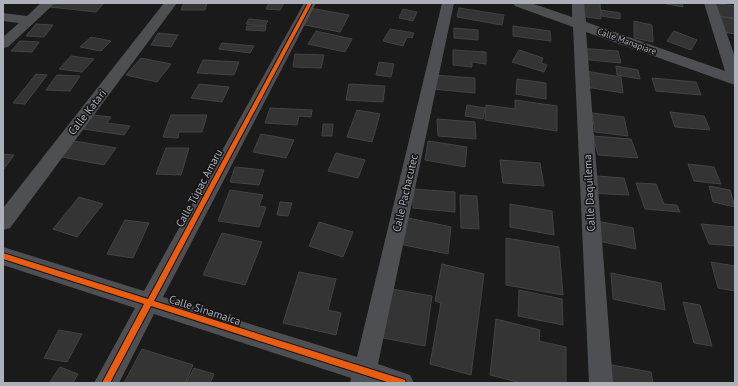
<svg xmlns="http://www.w3.org/2000/svg" width="738" height="386" font-family="'PT Sans',sans-serif">
<style>
.building{fill:#343435;stroke:#424346}
.lines{fill:none;stroke-linecap:round;stroke-linejoin:round}
.street{fill:#4e4f52;fill-rule:evenodd}
.cycleway-casing{stroke:#141416;stroke-width:2}
.cycleway{fill:#e95d12;fill-rule:evenodd}
.labels{text-anchor:middle;dominant-baseline:central;stroke-width:3;stroke-linejoin:round;paint-order:stroke}
.far-street-label{font-size:9px;fill:#acb0b9;stroke:#141416}
.street-label{font-size:11px;fill:#acb0b9;stroke:#141416}
</style>
<rect width="100%" height="100%" fill="#1a1a1a"/>
<g class="building">
<polygon points="54,3 104,3 96,12 50,7"/>
<polygon points="184,3 207,3 205,10 181,10"/>
<polygon points="269,3 284,3 280,10 266,9"/>
<polygon points="579,3 600,3 601,19 580,16"/>
<polygon points="662,3 682,3 683,7"/>
<polygon points="711,3 735,6 735,18 716,16"/>
<polygon points="310,8 349,15 340,32 300,24"/>
<polygon points="459,8 504,15 502,25 457,17"/>
<polygon points="403,9 417,12 413,21 399,18"/>
<polygon points="601,10 620,13 620,19 602,16"/>
<polygon points="718,16 735,19 735,34 722,32"/>
<polygon points="249,19 268,21 265,26 246,24"/>
<polygon points="634,21 652,25 653,42 634,38"/>
<polygon points="36,24 53,25 44,37 26,36"/>
<polygon points="247,26 266,26 265,31 246,30"/>
<polygon points="513,26 550,31 551,41 513,36"/>
<polygon points="454,28 478,30 478,40 454,38"/>
<polygon points="390,29 414,33 412,38 407,37 403,46 383,41"/>
<polygon points="316,31 352,39 345,52 308,44"/>
<polygon points="674,31 697,40 691,50 667,41"/>
<polygon points="158,33 178,35 171,47 151,45"/>
<polygon points="91,37 111,41 101,51 80,47"/>
<polygon points="20,41 39,42 32,52 11,51"/>
<polygon points="222,43 254,46 250,53 219,49"/>
<polygon points="578,48 618,51 621,63 580,59"/>
<polygon points="453,50 486,52 486,64 472,62 472,67 453,65"/>
<polygon points="519,50 543,58 541,63 547,65 544,72 512,62"/>
<polygon points="295,54 324,55 321,68 293,67"/>
<polygon points="71,56 94,59 82,72 59,69"/>
<polygon points="141,58 171,64 157,82 126,75"/>
<polygon points="203,60 239,62 234,75 197,73"/>
<polygon points="379,62 394,64 391,77 376,75"/>
<polygon points="616,66 638,70 640,79 617,75"/>
<polygon points="585,71 621,77 623,93 586,87"/>
<polygon points="36,74 47,75 25,104 13,103"/>
<polygon points="57,75 80,76 70,91 46,90"/>
<polygon points="433,75 475,78 475,93 432,89"/>
<polygon points="652,78 696,82 701,95 656,91"/>
<polygon points="517,79 546,83 546,99 516,94"/>
<polygon points="199,84 229,87 222,102 191,98"/>
<polygon points="349,84 385,86 383,102 346,100"/>
<polygon points="515,100 557,106 557,131 485,120 486,105 515,109"/>
<polygon points="467,105 485,108 483,119 465,116"/>
<polygon points="270,108 312,110 311,117 299,116 297,125 265,123"/>
<polygon points="357,110 380,114 372,142 347,137"/>
<polygon points="670,112 704,116 710,130 675,127"/>
<polygon points="592,113 624,117 628,136 595,132"/>
<polygon points="93,115 111,117 107,123 130,126 124,135 83,129"/>
<polygon points="171,115 207,115 202,132 179,132 178,138 163,137"/>
<polygon points="437,119 475,122 476,139 438,136"/>
<polygon points="323,124 333,124 332,136 322,136"/>
<polygon points="261,134 294,140 286,158 253,152"/>
<polygon points="593,136 631,139 638,158 598,155"/>
<polygon points="74,141 116,148 104,165 62,157"/>
<polygon points="428,141 467,147 465,167 425,160"/>
<polygon points="166,148 189,148 181,175 156,174"/>
<polygon points="336,153 365,160 358,178 328,171"/>
<polygon points="3,154 14,155 3,170"/>
<polygon points="500,160 540,163 544,186 503,183"/>
<polygon points="688,164 714,167 721,184 694,181"/>
<polygon points="235,167 264,170 259,185 230,182"/>
<polygon points="583,175 624,178 629,195 587,193"/>
<polygon points="636,183 656,184 664,204 677,205 680,212 645,209"/>
<polygon points="709,186 730,190 735,207 713,202"/>
<polygon points="413,189 455,192 455,212 413,208"/>
<polygon points="230,190 263,195 259,206 266,207 259,227 218,221"/>
<polygon points="460,195 477,196 479,229 461,228"/>
<polygon points="79,197 103,204 77,237 53,229"/>
<polygon points="280,202 292,203 288,216 277,215"/>
<polygon points="510,204 552,211 554,235 510,227"/>
<polygon points="404,217 451,227 448,254 399,244"/>
<polygon points="125,220 149,223 133,258 107,254"/>
<polygon points="597,221 633,228 636,249 599,241"/>
<polygon points="319,222 353,232 343,257 309,246"/>
<polygon points="701,224 735,227 735,246 709,244"/>
<polygon points="222,233 262,242 245,285 203,275"/>
<polygon points="506,238 559,247 563,295 506,285"/>
<polygon points="711,262 735,266 735,291 718,288"/>
<polygon points="442,264 484,274 471,375 430,364 441,303 435,301"/>
<polygon points="299,272 336,279 328,310 341,313 336,335 283,323"/>
<polygon points="611,273 661,283 665,310 613,299"/>
<polygon points="392,289 432,296 425,346 383,338"/>
<polygon points="519,290 562,299 563,325 518,316"/>
<polygon points="683,302 700,305 712,346 694,343"/>
<polygon points="496,319 540,330 539,341 566,347 566,383 521,383 490,375"/>
<polygon points="59,330 82,334 67,362 44,358"/>
<polygon points="142,349 193,365 185,383 124,383"/>
<polygon points="601,363 651,372 653,383 603,383"/>
<polygon points="60,367 78,374 73,383 49,383"/>
<polygon points="194,368 214,374 210,383 186,383"/>
</g>
<g class="lines">
<g class="street">
<polygon points="41,3 55,3 8,47 3,48 3,37 19,23 3,21 3,13 27,16"/>
<polygon points="164,3 177,3 10,228 3,230 3,208"/>
<polygon points="304,3 316,3 163,297 357,357 442,3 454,3 378,364 410,375 414,383 350,383 351,378 154,314 119,383 94,383 135,308 3,265 3,247 144,291"/>
<polygon points="513,3 531,3 572,17 572,3 584,3 586,22 725,71 704,3 716,3 735,57 735,85 586,32 613,383 589,383 573,27 515,6"/>
</g>
<g class="cycleway-casing">
<polygon id="cycleway" points="308,3 312,3 154,301 402,379 405,380 406,383 390,383 151,306 110,383 102,383 144,304 3,259 3,253 148,299"/>
</g>
<use href="#cycleway" class="cycleway"/>
</g>
<g class="labels">
<g class="far-street-label">
<text transform="translate(627 41) rotate(20)">Calle Manapiare</text>
</g>
<g class="street-label">
<text transform="translate(87 112) rotate(-52)">Calle Katari</text>
<text transform="translate(199 188) rotate(-62)">Calle Túpac Amaru</text>
<text transform="translate(405 193) rotate(-77)">Calle Pachacutec</text>
<text transform="translate(589 193) rotate(-93)">Calle Daquilema</text>
<text transform="translate(205 310) rotate(18)">Calle Sinamaica</text>
</g>
</g>
<rect width="738" height="386" fill="none" stroke="#acb0b9" stroke-width="8"/>
</svg>
